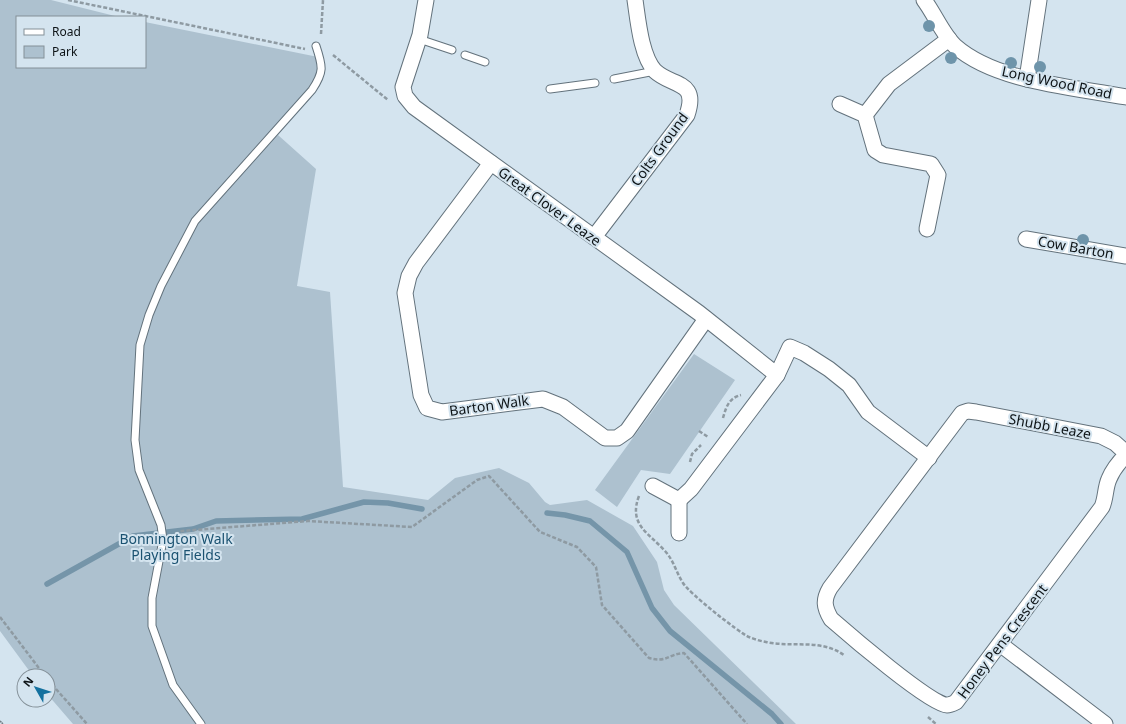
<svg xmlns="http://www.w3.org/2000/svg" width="1126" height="724" font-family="'Noto Sans',sans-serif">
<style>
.green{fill:#adc1cf}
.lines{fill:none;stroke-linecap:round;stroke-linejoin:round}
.stream{stroke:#7595a9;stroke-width:5.5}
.service-casing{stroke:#63727c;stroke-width:9}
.minor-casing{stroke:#63727c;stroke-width:17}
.path{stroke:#8e9aa2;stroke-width:2.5;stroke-dasharray:4 2;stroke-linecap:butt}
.service{stroke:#fff;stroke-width:7}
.minor{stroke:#fff;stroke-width:15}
.rail-casing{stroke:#737e85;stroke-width:4.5}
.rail{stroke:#d4e4ef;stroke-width:3;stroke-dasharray:9;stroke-linecap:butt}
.tree{fill:#6e94aa}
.labels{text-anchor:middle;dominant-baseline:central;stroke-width:4;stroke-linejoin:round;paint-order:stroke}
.street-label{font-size:14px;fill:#0d1316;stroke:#d4e4ef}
.park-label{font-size:14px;fill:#1b5271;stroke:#d4e4ef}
</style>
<rect width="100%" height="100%" fill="#d4e4ef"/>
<g class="green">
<polygon points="0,0 51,0 119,17 17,17 17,67 145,67 145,22 323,58 311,98 278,135 316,169 297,286 330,292 343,487 428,500 455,478 499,468 529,483 545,502 550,505 587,500 633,526 657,562 664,590 674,605 796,724 73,724 48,695 48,676 33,676 0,631"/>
<polygon points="694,354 735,380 670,474 641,470 617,507 595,490"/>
</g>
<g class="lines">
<g class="stream">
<polyline points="547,513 565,515 590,521 627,552 652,608 670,631 772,714 781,724"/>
<polyline points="47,584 133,536 193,529 216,521 302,519 364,502 388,503 422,509"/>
</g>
<g class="service-casing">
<g id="service">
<polyline points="419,39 452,50"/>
<polyline points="465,55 485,62"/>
<polyline points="614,79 655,71"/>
<polyline points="550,89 595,83"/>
<path d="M201 724 173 685 152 626V598L163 540 161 525 139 470 135 440 140 345 149 315 161 286 195 221 312 90C324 72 323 67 316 46"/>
</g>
</g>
<g class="minor-casing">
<g id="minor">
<polyline points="426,0 420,35 403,87 405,96 414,107 699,313 777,375 790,347 804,353 829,369 849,385 868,412 929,458"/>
<path d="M924 0C934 13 943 35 955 46 996 82 1073 87 1126 97"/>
<polyline points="1027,79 1039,0"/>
<polyline points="840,104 865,115 875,150 883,155 931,164 938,175 927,229"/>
<polyline points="865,115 889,84 949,39"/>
<polyline points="491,163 416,263 409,276 405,293 421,395 427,408 442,412 543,399 563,407 605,438 617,438 627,431 706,319"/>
<path d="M594 237 687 115C699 80 672 87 655 71 641 56 638 20 635 0"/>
<polyline points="1026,239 1126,256"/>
<path d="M1126 453 1115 443 1101 436 976 412 968 411 962 413 830 588C823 600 824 607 831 619 847 633 932 706 947 705 950 705 954 703 956 702L1102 507C1106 498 1105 488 1109 479 1113 469 1119 462 1126 455"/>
<polyline points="653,486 679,500 691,489 777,375"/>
<polyline points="679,500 679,533"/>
<polyline points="1000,644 1105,724"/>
</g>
</g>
<g class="path">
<polyline points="68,0 305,49"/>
<polyline points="321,34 323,0"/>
<polyline points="333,55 388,100"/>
<path d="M723 418C726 407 729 398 741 395"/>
<polyline points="699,431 708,437"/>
<polyline points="690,462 692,454 701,445"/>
<path d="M639 496C628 525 649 533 665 551 674 561 676 572 683 583 689 593 738 632 749 637 754 639 760 641 766 642 793 648 822 638 845 656"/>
<path d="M175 534 182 531 308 521 412 527 477 480 489 476 540 532 577 547 596 567 602 605 649 658C667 663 668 654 684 653L747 724"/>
<polyline points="0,617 45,676"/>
<polyline points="48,680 87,724"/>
<polyline points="928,717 936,724"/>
</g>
<use href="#service" class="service"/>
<use href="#minor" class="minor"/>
<g class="rail-casing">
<polyline id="rail" points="0,723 1,724"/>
</g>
<use href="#rail" class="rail"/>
</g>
<g class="tree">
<circle cx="929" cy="26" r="6"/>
<circle cx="951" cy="58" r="6"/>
<circle cx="1011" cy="63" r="6"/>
<circle cx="1040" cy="67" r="6"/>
<circle cx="1083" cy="240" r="6"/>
</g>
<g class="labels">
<g class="street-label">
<text transform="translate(1057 82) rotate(12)">Long Wood Road</text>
<text transform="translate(659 149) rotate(-54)">Colts Ground</text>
<text transform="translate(550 206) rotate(36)">Great Clover Leaze</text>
<text transform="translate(1076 247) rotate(10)">Cow Barton</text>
<text transform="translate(489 405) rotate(-8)">Barton Walk</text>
<text transform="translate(1050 426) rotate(11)">Shubb Leaze</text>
<text transform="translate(1002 641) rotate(-53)">Honey Pens Crescent</text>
</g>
<g class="park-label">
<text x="176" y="538">Bonnington Walk<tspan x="176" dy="16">Playing Fields</tspan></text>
</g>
</g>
<rect x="16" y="16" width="130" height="52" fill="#d4e4ef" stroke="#849098"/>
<rect x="24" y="29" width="20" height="6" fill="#ffffff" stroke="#849098"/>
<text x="52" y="36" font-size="12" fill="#0d1316">Road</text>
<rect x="24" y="46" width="20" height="12" fill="#adc1cf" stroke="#849098"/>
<text x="52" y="56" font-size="12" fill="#0d1316">Park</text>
<g transform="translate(36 688) rotate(309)"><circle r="19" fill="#d4e4ef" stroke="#849098"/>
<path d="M0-3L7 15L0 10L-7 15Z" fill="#14719f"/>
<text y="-6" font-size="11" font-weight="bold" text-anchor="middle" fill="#0d1316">N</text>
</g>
</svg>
